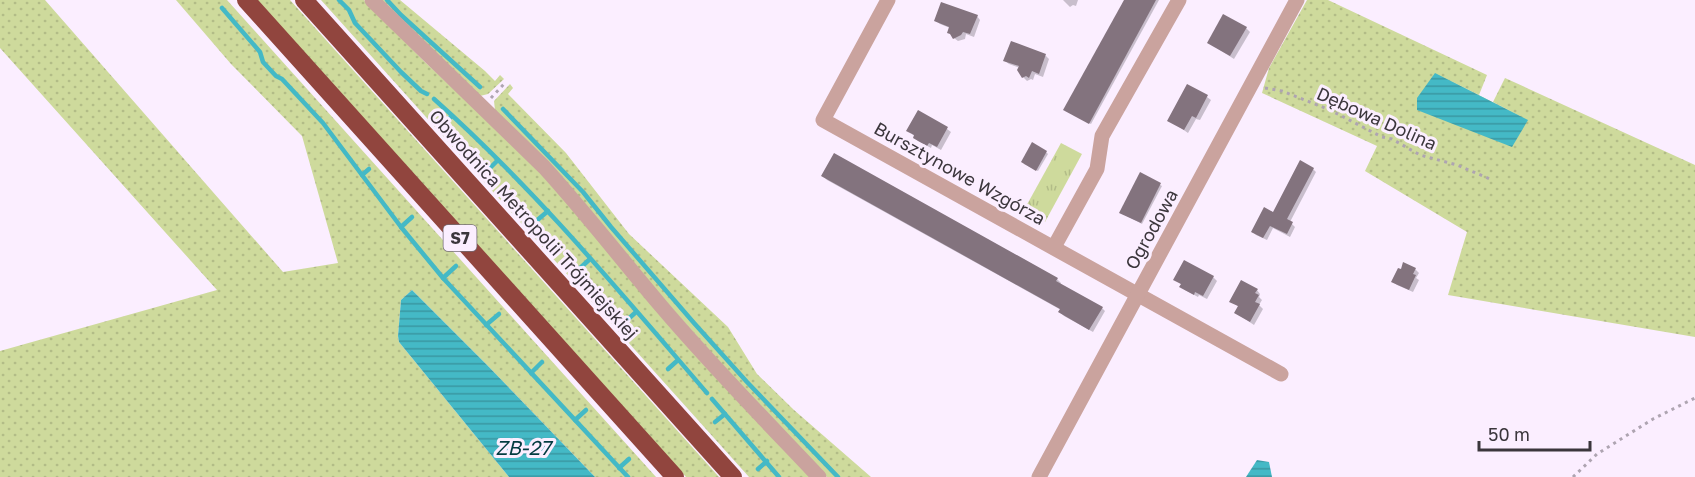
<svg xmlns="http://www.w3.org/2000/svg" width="1695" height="477" font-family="'Golos Text',sans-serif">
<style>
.grass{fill:url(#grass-dots)}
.park{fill:url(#park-tufts)}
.water{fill:url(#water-rules)}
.shadow{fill:#0003}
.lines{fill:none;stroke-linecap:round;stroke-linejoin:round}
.stream{stroke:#44b9c6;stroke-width:4.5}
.building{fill:#83737e}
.path{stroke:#aea4b1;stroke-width:3;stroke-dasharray:3 4.5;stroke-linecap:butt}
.minor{stroke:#caa39e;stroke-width:15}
.highway{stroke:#91453e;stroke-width:18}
.labels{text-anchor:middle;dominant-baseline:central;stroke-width:6;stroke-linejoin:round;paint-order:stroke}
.shield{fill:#fbeeff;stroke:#756d76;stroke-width:1.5}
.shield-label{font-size:16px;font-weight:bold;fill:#3b363c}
.street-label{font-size:18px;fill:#3b363c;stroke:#fbeeff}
.water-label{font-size:20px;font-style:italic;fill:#033b41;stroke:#fbeeff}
</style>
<defs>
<pattern id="grass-dots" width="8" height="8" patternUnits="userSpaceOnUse" patternTransform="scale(1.5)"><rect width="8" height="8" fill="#ceda9c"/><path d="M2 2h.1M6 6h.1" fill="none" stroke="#b2bc87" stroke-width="1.8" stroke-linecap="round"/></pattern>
<pattern id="park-tufts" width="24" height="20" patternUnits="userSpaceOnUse" patternTransform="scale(1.5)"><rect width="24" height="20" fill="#ceda9c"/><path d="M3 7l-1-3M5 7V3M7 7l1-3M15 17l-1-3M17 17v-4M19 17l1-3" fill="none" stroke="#b2bc87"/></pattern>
<pattern id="water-rules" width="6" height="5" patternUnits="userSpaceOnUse" patternTransform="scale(1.5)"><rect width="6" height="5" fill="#44b9c6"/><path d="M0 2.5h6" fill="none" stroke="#3a97a2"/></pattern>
</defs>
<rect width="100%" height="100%" fill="#fbeeff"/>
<g class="grass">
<polygon points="0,0 45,0 283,272 338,263 302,136 231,64 176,0 227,0 656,477 595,477 488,366 412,290 401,300 398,336 399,342 509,477 0,477 0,351 217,290 0,48"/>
<polygon points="257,0 290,0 719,477 686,477"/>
<polygon points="321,0 364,0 424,61 527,158 810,477 749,477"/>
<polygon points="381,0 400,0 485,71 495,81 500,75 504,79 488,94 480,96"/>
<polygon points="1307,0 1328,0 1487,75 1479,95 1435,73 1528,120 1493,102 1505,78 1695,165 1695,337 1448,295 1467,232 1365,171 1377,146 1262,93 1269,68"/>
<polygon points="510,84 513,88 508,94 566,153 629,234 728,327 757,374 794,410 871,477 827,477 742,387 495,110 494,101"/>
</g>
<polygon class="park" points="1061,143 1082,154 1045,222 1024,210"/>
<g class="water">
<polygon points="1435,73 1528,120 1512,147 1417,110 1417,98"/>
<polygon points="412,290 488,366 595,477 509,477 399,342 398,336 401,300"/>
<polygon points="1257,460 1269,462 1272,477 1246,477"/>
</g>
<g class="shadow">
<polygon points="1063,0 1078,0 1076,6 1073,5 1070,7"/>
<polygon points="1125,0 1159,0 1091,124 1067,111"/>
<polygon points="977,16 980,20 974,37 966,34 965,39 958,41 954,38 950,28 940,24 936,21"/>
<polygon points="1246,28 1250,32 1234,59 1209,43"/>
<polygon points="1011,43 1046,56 1049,59 1043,77 1035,74 1033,80 1031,79 1027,81 1023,77 1020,68 1009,64 1005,61"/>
<polygon points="1207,97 1211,100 1200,120 1196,119 1188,133 1169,120"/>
<polygon points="947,129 951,132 941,150 932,145 931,148 918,141 914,138 915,136 912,134"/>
<polygon points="1046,152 1048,154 1038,171 1024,164"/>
<polygon points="835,155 1057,279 1061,283 1060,285 1102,308 1105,311 1093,332 1064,316 1060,312 1061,310 827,180 823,176"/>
<polygon points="1313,169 1316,172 1290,222 1295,227 1290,237 1273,228 1267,240 1256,235 1252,231 1274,214"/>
<polygon points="1141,174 1162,186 1142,224 1123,214"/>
<polygon points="1185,262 1213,277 1217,281 1207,299 1199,295 1198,297 1185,290 1181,287 1182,285 1175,279"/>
<polygon points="1415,269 1419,273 1416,278 1419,280 1413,292 1397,285 1393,282 1401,271"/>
<polygon points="1257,290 1260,294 1259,297 1262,300 1259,305 1263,309 1254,325 1236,313 1239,307 1231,301"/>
</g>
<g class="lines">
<g class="stream">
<polyline points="339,0 349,10 355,23 401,72 421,91 427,94"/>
<polyline points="387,0 401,15 480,87"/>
<polyline points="222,8 260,52 263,62 276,76 282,79 323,123 401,227 443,278 628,477"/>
<path d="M434 99C534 188 620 292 707 393"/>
<polyline points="503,109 583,192 611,227 694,323 747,382 838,477"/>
<polyline points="445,122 452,116"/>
<polyline points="488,170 498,160"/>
<polyline points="362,175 369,169"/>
<polyline points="535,222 548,211"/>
<polyline points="401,227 412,217"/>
<polyline points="578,270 590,259"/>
<polyline points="443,278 456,266"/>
<polyline points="625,322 636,312"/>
<polyline points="486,325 499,314"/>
<polyline points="668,369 678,360"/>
<polyline points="531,373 542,362"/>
<polyline points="712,399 779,477"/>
<polyline points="575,420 586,410"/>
<polyline points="715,422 725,414"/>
<polyline points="619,468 629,459"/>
<polyline points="758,469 767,461"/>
</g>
</g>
<g class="building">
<polygon points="1124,0 1156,0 1089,124 1063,110"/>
<polygon points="941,2 978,15 970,34 963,32 961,35 953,39 950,34 947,33 949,27 934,21"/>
<polygon points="1223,14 1247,27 1230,56 1207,43"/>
<polygon points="1011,41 1046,54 1039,74 1032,71 1029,78 1026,76 1022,78 1017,70 1019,66 1003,61"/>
<polygon points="1187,84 1208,95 1196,118 1192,116 1184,130 1167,121"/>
<polygon points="918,110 948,127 937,147 929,143 927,146 913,138 914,135 906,131"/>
<polygon points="1032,142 1047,151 1036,171 1021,162"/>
<polygon points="834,153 1058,278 1056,281 1103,307 1089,330 1058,312 1060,309 821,176"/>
<polygon points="1300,160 1314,168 1287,219 1293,222 1287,234 1270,226 1263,238 1251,232 1264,207 1273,212"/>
<polygon points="1140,172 1161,183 1141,223 1119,213"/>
<polygon points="1184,260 1214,276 1203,296 1195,292 1194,295 1179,287 1181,284 1173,280"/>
<polygon points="1403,262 1416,268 1413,274 1416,275 1409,290 1391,282 1398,268 1401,269"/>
<polygon points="1241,280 1258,289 1255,293 1259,295 1255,302 1260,304 1250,322 1234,313 1238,306 1229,302"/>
</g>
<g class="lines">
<g class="path">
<polyline points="1265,88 1282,91 1330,110 1382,137 1392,139 1420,155 1457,165 1490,179"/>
<polyline points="491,98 504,84"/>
<polyline points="1573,477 1597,454 1653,419 1695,398"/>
</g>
<g class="minor">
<path d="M372 0 544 167C585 212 622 260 661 306 711 365 766 421 819 477"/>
<polyline points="888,0 823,120 1281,374"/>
<polyline points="1054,247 1097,169 1102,136 1179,0"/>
<polyline points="1039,477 1297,0"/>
</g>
<g class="highway">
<polyline points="246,0 675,477"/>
<polyline points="304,0 733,477"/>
</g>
</g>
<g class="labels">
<rect class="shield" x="443.5" y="225" width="33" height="26" rx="4.5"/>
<g class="shield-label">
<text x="460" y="238">S7</text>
</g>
<g class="street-label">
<text transform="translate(1377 118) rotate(24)">Dębowa Dolina</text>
<text transform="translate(960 173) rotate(29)">Bursztynowe Wzgórza</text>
<text transform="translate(534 224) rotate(48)">Obwodnica Metropolii Trójmiejskiej</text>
<text transform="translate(1151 229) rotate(-61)">Ogrodowa</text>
</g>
<g class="water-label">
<text x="523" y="447">ZB-27</text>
</g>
</g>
<path d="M1479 441v9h111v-9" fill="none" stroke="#3b363c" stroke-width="3"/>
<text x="1488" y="441" font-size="18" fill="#3b363c" stroke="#fbeeff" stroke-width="4.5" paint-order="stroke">50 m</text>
</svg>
